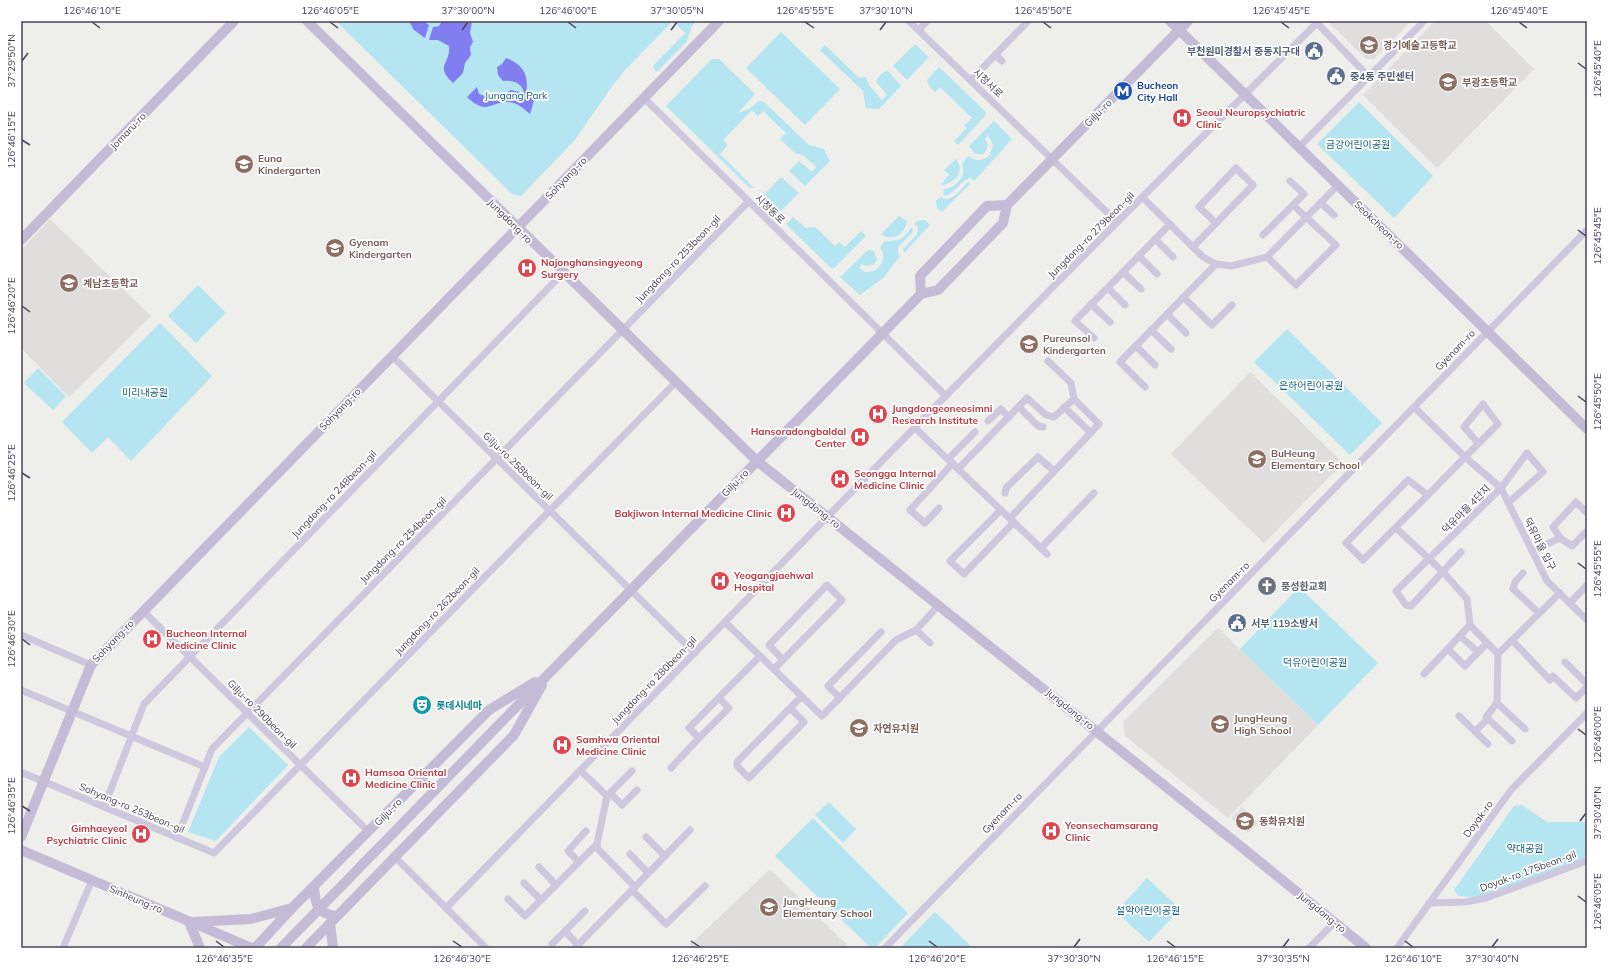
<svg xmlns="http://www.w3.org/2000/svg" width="1608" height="969" font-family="Mulish,'Noto Sans KR',sans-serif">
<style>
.education{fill:#dfdedd}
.green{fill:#b4e5f1}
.water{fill:#817ef1}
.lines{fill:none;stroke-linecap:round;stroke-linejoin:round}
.street{stroke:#cdc8dd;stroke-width:7}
.secondary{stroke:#c4bcd6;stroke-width:10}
.secondary-bridge{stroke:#c4bcd6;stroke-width:10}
.ticks{fill:none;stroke:#494359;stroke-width:1.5}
.labels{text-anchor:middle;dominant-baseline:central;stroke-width:3.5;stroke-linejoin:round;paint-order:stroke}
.education-label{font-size:10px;font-weight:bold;fill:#785e54;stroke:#fff;text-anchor:start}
.service-label{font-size:10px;font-weight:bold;fill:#4e5e75;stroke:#fff;text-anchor:start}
.street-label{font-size:10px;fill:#494359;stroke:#fff}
.transit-label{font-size:10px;font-weight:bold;fill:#164399;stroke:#fff;text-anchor:start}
.park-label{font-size:10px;fill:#105c7e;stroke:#fff}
.health-label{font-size:10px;font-weight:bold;fill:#be3a42;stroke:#fff;text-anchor:start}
.worship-label{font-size:10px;font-weight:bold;fill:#5b616d;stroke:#fff;text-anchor:start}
.culture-label{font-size:10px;font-weight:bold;fill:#0d838f;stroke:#fff;text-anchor:start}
.neatline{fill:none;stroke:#494359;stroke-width:1.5}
.ticks-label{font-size:10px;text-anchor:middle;fill:#494359}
</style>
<rect width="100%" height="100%" fill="#eeeeeb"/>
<g class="education">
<polygon points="1327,21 1411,21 1374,59 1366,59"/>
<polygon points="1435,21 1486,21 1534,69 1437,168 1363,95"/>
<polygon points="50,219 151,316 69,397 21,348 21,250"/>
<polygon points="1250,372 1343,463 1264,543 1171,454"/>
<polygon points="1218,628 1318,725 1228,818 1125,736 1123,722"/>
<polygon points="1242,807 1258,823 1248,833 1231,818"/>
<polygon points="770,869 850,948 693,948 690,945"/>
</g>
<g class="green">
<polygon points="336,21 697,21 692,26 687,41 658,71 655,71 653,66 685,33 673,21 625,70 613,85 574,141 521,196 512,194"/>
<polygon points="781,32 840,89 805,125 746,68"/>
<polygon points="915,44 929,57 907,80 893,66"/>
<path d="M825 45 859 78 866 77 869 85 882 100 887 95 876 82C878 76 882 72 888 71L901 86 879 109 866 108 863 91 820 50Z"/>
<polygon points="712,59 719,59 755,94 738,113 749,109 759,101 763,101 809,145 824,149 830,161 805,186 789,171 799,161 812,172 816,167 804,156 795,153 780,139 786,133 763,111 758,116 752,110 723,140 728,145 720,154 754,188 750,188 666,106"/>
<polygon points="939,67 986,112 985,116 958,145 954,141 967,128 964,126 972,118 940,87 935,92 929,86 927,80"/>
<polygon points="1359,102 1433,176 1394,218 1317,144"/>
<path d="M994 121 1012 139 974 181 971 178C961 179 956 193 945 196L943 194 944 189C956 188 967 176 962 164L968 156C975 162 983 161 990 155L993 145 988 135 985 139C989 144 988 150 983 154H975L969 146Z"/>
<path d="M956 159C965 171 956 182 943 185L941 184 949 175 944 170Z"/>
<polygon points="780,178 782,178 799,193 777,215 762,201 762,197"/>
<path d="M968 182 971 183 942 212 937 208 936 201 940 197C951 204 960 190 968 182Z"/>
<path d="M899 216 907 221C905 233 894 243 881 234Z"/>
<polygon points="793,217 806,228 815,227 835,246 839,242 845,247 861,231 866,236 834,268 831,268 786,224"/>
<polygon points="925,220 930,225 904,253 903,249 917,234 918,226 914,224 917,221"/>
<path d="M912 227 913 232 898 247V254L900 256 883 278 860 295 840 277 868 250 874 251 877 260 873 265 866 266 862 264 859 268 865 272 874 271C882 265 887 257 880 248L884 242C901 239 899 243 912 227Z"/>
<polygon points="198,285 226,313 196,343 168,316"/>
<polygon points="160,323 212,376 131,461 108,437 92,453 62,422"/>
<polygon points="1287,329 1382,423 1350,455 1254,362"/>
<polygon points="38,368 66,396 53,410 24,383"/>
<polygon points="1299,587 1378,663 1318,725 1240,649"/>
<polygon points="249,727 288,765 216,841 188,832 219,757"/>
<polygon points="829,802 856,829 843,843 815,815"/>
<polygon points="1522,805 1547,822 1587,822 1587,861 1486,898 1458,896 1454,890 1514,806"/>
<polygon points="813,818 908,913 875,948 871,948 775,856"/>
<polygon points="1147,878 1180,909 1149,942 1116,912"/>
<polygon points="935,912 973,948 900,948"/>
</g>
<g class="water">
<polygon points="409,21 423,21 429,25 425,38 414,30"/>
<path d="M442 21H472L470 33 473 42 470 47 471 55 465 63 463 73 453 83C434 65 451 64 449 46L438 40H429L433 27 439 26Z"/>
<path d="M506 58C525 65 529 77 526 94H536L530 114C524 109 517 102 508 102 489 102 487 116 467 97L477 87 479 94C492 99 500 97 511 90L524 93C522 83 513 80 503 81L498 75 497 67 502 64Z"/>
</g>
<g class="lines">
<g class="street">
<polyline points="909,21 1117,222"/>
<polyline points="919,30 927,21"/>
<polyline points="995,55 1002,61"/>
<polyline points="971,80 1028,21"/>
<polyline points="644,98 946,396"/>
<polyline points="1299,147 1424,21"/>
<polyline points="1142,197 1203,257 1216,264 1231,266 1267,257 1338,185"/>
<polyline points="1321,203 1334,215"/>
<polyline points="1263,235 1304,194 1290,181"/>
<polyline points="1155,239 1173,257"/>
<polyline points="1193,247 1253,185 1236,168 1199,207 1216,223"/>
<polyline points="1139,256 1157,274"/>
<polyline points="1267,257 1296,285 1336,245 1293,205"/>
<polyline points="1123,272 1141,289"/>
<polyline points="1108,288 1125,305"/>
<polyline points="1183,297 1212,325 1232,305"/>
<polyline points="1091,304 1110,322"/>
<polyline points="1167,314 1186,333"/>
<polyline points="1151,330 1171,349"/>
<polyline points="1094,338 1075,321 1170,224"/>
<polyline points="1136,346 1155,365"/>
<polyline points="392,356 695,653"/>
<polyline points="1145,387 1120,362 1216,264"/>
<polyline points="1019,407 1038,426 1043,427"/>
<polyline points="1064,407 1091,433"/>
<polyline points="1414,407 1465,457 1428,495 1408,480 1346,543 1363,560 1428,495"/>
<polyline points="988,421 1001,409 1009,417"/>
<polyline points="915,428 1047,554"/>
<polyline points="948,459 975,432"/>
<polyline points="958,469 1027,398 1046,415 1054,417 1074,399"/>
<polyline points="1005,493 1006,488 1009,485 1038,457 1054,471"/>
<polyline points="1508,503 1543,472 1527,453 1501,488 1547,581 1587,620"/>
<polyline points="939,508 925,523 910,510 953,463"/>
<polyline points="1001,510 950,561 964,574 1014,522"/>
<polyline points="1587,513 1576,502 1553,527 1560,538 1572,546 1587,531"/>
<polyline points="1010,518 1099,424 1074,399 1071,383 1048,361"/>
<polyline points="1396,528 1443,572 1467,599 1470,625 1424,674"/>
<polyline points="1041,548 1094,493"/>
<polyline points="1532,551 1560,538"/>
<polyline points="1461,552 1411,606 1406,605 1396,591 1501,488 1465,457 1498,424 1483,404 1464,427 1478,443"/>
<polyline points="1523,573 1515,582 1513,589 1539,613"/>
<polyline points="1570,603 1587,585"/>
<polyline points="143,611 368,831"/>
<polyline points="725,622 822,716 896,640 916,630 939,605"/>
<polyline points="1470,625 1498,654"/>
<polyline points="916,630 930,643"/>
<polyline points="21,635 91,665"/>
<polyline points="1460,636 1478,652"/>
<polyline points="1512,640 1550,680 1553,676 1576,698 1587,687"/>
<polyline points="1448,649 1465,666 1487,643"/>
<polyline points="1565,662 1587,684"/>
<polyline points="774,669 842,600 827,585 769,645 783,660"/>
<polyline points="21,690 205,767"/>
<polyline points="719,698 729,708 699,738 689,728 760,656"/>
<polyline points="840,698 828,686 881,632"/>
<polyline points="1497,703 1486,717 1512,741"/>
<polyline points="790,708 804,722 749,778 737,766 737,762 801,697"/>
<polyline points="1459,716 1488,744"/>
<polyline points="1525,729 1497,703 1498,654 1560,593"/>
<polyline points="1475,731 1488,719"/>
<polyline points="671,768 699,738"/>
<polyline points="21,772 214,853 675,383"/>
<polyline points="610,793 622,805 637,790"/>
<polyline points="607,796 632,771"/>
<polyline points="104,807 144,704 563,273"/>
<polyline points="646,837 665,856"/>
<polyline points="177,838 212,749 748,202"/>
<polyline points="630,854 648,873"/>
<polyline points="394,856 486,948"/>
<polyline points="579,862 568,851 586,831"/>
<polyline points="539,867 556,885"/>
<polyline points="524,883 541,900"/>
<polyline points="635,887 690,830"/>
<polyline points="632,890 666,924 705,886"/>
<polyline points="508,899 525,916 597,844"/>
<polyline points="1429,903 1465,902 1486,898 1587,861"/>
<path d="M446 908C735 612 1023 313 1317 23L1369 77"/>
<polyline points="565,931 585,911"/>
<polyline points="552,944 565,931 578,945"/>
<polyline points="63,948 92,880"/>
<polyline points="575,948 635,887 598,849 597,844 607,796 581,771"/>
<polyline points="885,948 1587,230"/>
<polyline points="1309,948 1335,922"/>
<polyline points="1397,948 1511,790 1587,713"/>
</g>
<g class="secondary">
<polyline points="307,21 757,461 1239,845 1366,948"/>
<polyline points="1170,21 1587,429"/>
<polyline points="21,240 234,21"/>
<polyline points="921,294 920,276 987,206 1007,205"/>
<polyline points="481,743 921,294 938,290 1003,223 1007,205 1188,21"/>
<polyline points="21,837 91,665 719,21"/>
<polyline points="21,850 252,948"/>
<path d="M314 886C315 904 316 913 336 916"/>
<polyline points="189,922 200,948"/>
<polyline points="193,922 251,919 292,908"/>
<polyline points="330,923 333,948"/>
<polyline points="255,948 292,908 489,710 535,682"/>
<polyline points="306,948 514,735 542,685"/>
</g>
<polyline class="secondary-bridge" points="281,948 481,743"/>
</g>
<path class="ticks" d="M92 22 100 28M330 22 338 28M568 22 576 28M805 22 814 28M1043 22 1051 28M1281 22 1289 28M1519 22 1527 28M462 30 468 22M671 30 677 22M880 30 886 22M22 61 28 53M1578 63 1586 69M22 140 30 145M1578 230 1586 236M22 306 30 312M1578 396 1586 402M22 473 30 478M1578 563 1586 569M22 639 30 645M1578 729 1586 735M22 806 30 811M1580 821 1586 813M1578 896 1586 902M216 941 224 947M453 941 462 947M691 941 700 947M929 941 937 947M1167 941 1175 947M1405 941 1413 947M1074 947 1080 939M1283 947 1289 939M1492 947 1498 939"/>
<defs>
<g id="school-disc" transform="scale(1)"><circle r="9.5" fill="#8d6e63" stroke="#fff"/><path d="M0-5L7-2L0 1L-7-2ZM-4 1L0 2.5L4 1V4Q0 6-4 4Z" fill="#fff"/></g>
<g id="civic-disc" transform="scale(1)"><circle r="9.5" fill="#5c6f8a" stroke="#fff"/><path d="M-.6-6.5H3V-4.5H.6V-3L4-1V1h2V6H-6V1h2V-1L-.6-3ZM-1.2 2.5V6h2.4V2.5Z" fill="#fff"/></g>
<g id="metro-disc" transform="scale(1)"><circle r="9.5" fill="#1a4fb4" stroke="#fff"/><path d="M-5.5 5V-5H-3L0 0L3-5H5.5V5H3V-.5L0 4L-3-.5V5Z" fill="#fff"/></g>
<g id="hospital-disc" transform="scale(1)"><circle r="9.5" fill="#e0444e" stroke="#fff"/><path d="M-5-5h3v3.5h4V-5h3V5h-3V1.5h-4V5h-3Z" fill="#fff"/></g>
<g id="church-disc" transform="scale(1)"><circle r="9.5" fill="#6b7280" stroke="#fff"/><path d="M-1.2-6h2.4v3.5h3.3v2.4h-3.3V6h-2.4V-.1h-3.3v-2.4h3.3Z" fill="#fff"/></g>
<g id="theatre-disc" transform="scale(1)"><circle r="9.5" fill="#0f9aa8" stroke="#fff"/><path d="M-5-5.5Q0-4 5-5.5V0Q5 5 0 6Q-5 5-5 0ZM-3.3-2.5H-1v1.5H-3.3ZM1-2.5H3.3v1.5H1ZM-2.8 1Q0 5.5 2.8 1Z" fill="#fff"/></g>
</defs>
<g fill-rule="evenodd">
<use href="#school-disc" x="1369" y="45"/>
<use href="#civic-disc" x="1314" y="51"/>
<use href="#civic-disc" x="1336" y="76"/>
<use href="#school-disc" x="1448" y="82"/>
<use href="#metro-disc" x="1123" y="91"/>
<use href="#hospital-disc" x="1182" y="118"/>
<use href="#school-disc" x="244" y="164"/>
<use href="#school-disc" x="335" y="248"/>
<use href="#hospital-disc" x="527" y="268"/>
<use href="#school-disc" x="69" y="283"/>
<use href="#school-disc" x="1029" y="344"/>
<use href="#hospital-disc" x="878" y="414"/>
<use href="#hospital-disc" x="860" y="437"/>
<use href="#school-disc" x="1257" y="459"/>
<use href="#hospital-disc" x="840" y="479"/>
<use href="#hospital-disc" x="786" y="513"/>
<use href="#hospital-disc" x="720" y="581"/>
<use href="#church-disc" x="1267" y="586"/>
<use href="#civic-disc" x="1237" y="623"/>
<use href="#hospital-disc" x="152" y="639"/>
<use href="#theatre-disc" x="422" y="705"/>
<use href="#school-disc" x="1220" y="724"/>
<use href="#school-disc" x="859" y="728"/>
<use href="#hospital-disc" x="562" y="745"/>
<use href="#hospital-disc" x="351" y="778"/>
<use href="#school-disc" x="1245" y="821"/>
<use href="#hospital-disc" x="1051" y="831"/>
<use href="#hospital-disc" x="141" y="834"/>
<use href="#school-disc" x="769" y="907"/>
</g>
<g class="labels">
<g class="education-label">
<text x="1383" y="45">경기예술고등학교</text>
<text x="1462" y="82">부광초등학교</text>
<text x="258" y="158">Euna<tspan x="258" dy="12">Kindergarten</tspan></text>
<text x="349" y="242">Gyenam<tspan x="349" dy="12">Kindergarten</tspan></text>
<text x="83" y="283">계남초등학교</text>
<text x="1043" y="338">Pureunsol<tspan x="1043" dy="12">Kindergarten</tspan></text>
<text x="1271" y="453">BuHeung<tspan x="1271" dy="12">Elementary School</tspan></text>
<text x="1234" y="718">JungHeung<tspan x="1234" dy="12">High School</tspan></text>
<text x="873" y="728">자연유치원</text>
<text x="1259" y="821">동화유치원</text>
<text x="783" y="901">JungHeung<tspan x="783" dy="12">Elementary School</tspan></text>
</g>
<g class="service-label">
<text x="1300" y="51" text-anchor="end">부천원미경찰서 중동지구대</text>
<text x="1350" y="76">중4동 주민센터</text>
<text x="1251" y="623">서부 119소방서</text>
</g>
<g class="street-label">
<text transform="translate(988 83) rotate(44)">시청서로</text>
<text transform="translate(1098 113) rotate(-45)">Gilju-ro</text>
<text transform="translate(128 131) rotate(-46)">Jomaru-ro</text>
<text transform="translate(566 178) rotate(-46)">Sohyang-ro</text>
<text transform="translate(770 209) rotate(44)">시청동로</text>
<text transform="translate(510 221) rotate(45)">Jungdong-ro</text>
<text transform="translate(1379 225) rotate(44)">Seokcheon-ro</text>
<text transform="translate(1091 235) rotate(-45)">Jungdong-ro 279beon-gil</text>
<text transform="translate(678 259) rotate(-46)">Jungdong-ro 253beon-gil</text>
<text transform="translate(1455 350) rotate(-46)">Gyenam-ro</text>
<text transform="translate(340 409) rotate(-46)">Sohyang-ro</text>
<text transform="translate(518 466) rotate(44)">Gilju-ro 258beon-gil</text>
<text transform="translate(735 483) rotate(-46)">Gilju-ro</text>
<text transform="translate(334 494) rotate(-46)">Jungdong-ro 248beon-gil</text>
<text transform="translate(816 508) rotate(38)">Jungdong-ro</text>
<text transform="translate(1466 509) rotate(-45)">덕유마을 4단지</text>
<text transform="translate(403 540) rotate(-45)">Jungdong-ro 254beon-gil</text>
<text transform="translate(1540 544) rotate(63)">덕유마을 입구</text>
<text transform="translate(1229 582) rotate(-45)">Gyenam-ro</text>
<text transform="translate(437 611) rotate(-46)">Jungdong-ro 262beon-gil</text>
<text transform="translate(113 641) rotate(-46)">Sohyang-ro</text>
<text transform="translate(654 680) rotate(-46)">Jungdong-ro 280beon-gil</text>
<text transform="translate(1070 709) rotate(39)">Jungdong-ro</text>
<text transform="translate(262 714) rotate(45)">Gilju-ro 290beon-gil</text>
<text transform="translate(132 808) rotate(23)">Sohyang-ro 253beon-gil</text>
<text transform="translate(388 812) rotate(-45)">Gilju-ro</text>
<text transform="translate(1002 813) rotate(-46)">Gyenam-ro</text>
<text transform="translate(1478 819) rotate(-54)">Doyak-ro</text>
<text transform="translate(1528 871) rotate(-20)">Doyak-ro 175beon-gil</text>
<text transform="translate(136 899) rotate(23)">Sinheung-ro</text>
<text transform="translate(1322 912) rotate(39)">Jungdong-ro</text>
</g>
<g class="transit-label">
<text x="1137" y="85">Bucheon<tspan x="1137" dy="12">City Hall</tspan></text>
</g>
<g class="park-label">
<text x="516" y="95">Jungang Park</text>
<text x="1358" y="144">금강어린이공원</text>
<text x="1311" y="385">은하어린이공원</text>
<text x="145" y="392">미리내공원</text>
<text x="1315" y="662">덕유어린이공원</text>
<text x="1525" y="848">약대공원</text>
<text x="1148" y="910">설악어린이공원</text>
</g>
<g class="health-label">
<text x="1196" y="112">Seoul Neuropsychiatric<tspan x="1196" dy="12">Clinic</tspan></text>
<text x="541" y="262">Najonghansingyeong<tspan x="541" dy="12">Surgery</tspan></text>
<text x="892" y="408">Jungdongeoneosimni<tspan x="892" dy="12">Research Institute</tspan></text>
<text x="846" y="431" text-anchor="end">Hansoradongbaldal<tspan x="846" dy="12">Center</tspan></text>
<text x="854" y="473">Seongga Internal<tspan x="854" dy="12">Medicine Clinic</tspan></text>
<text x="772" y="513" text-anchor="end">Bakjiwon Internal Medicine Clinic</text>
<text x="734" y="575">Yeogangjaehwal<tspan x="734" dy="12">Hospital</tspan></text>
<text x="166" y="633">Bucheon Internal<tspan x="166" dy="12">Medicine Clinic</tspan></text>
<text x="576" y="739">Samhwa Oriental<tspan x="576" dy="12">Medicine Clinic</tspan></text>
<text x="365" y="772">Hamsoa Oriental<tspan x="365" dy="12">Medicine Clinic</tspan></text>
<text x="1065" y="825">Yeonsechamsarang<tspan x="1065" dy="12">Clinic</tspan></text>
<text x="127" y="828" text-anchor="end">Gimhaeyeol<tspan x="127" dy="12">Psychiatric Clinic</tspan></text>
</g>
<g class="worship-label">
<text x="1281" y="586">풍성한교회</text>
</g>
<g class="culture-label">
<text x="436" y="705">롯데시네마</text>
</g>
</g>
<rect width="1608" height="969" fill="none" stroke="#ffffff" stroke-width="44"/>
<rect x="22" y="22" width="1564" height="925" class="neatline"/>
<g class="ticks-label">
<text x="92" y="14">126°46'10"E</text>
<text x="330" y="14">126°46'05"E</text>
<text x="468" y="14">37°30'00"N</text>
<text x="568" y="14">126°46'00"E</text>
<text x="677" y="14">37°30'05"N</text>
<text x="805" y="14">126°45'55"E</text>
<text x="886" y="14">37°30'10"N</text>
<text x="1043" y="14">126°45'50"E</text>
<text x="1281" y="14">126°45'45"E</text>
<text x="1519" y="14">126°45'40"E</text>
<text transform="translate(11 61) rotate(-90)" y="4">37°29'50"N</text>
<text transform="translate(1597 69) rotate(-90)" y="4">126°45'40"E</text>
<text transform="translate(11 140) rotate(-90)" y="4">126°46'15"E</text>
<text transform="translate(1597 236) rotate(-90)" y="4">126°45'45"E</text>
<text transform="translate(11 306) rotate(-90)" y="4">126°46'20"E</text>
<text transform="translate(1597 402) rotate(-90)" y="4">126°45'50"E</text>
<text transform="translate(11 473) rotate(-90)" y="4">126°46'25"E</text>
<text transform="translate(1597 569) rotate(-90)" y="4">126°45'55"E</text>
<text transform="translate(11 639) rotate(-90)" y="4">126°46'30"E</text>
<text transform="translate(1597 735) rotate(-90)" y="4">126°46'00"E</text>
<text transform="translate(11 806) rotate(-90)" y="4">126°46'35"E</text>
<text transform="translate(1597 813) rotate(-90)" y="4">37°30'40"N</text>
<text transform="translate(1597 902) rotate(-90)" y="4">126°46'05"E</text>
<text x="224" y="962">126°46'35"E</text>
<text x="462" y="962">126°46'30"E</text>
<text x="700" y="962">126°46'25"E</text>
<text x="937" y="962">126°46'20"E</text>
<text x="1074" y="962">37°30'30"N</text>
<text x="1175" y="962">126°46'15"E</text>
<text x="1283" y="962">37°30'35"N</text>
<text x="1413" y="962">126°46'10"E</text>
<text x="1492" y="962">37°30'40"N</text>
</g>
</svg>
